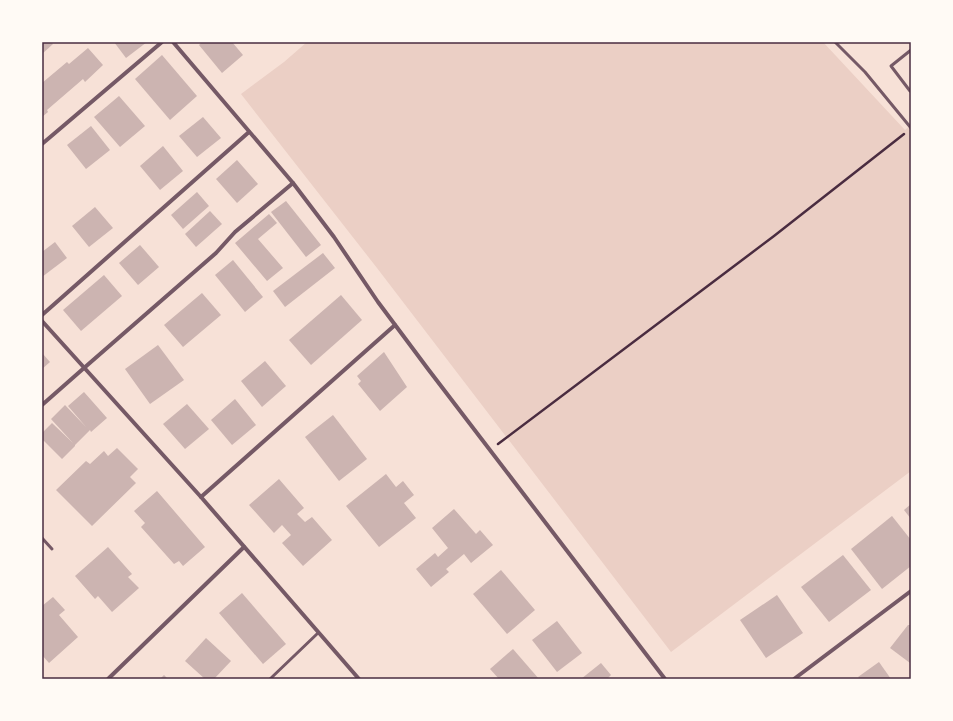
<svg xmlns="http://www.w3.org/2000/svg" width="953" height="721" font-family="Rubik,sans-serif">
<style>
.green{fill:#ebcfc5}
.building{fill:#ccb4b1}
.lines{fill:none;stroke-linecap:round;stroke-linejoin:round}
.path{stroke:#4a2c40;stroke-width:2.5}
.service{stroke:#755966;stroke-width:3}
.minor{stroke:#755966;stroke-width:4}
.neatline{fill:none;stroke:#4a2c40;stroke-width:1.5}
</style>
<rect width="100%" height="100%" fill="#f7e1d7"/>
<polygon class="green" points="307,42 823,42 905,130 911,125 911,471 671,652 377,268 241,94 284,62"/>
<g class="building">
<polygon points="42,42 51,42 53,44 42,54"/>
<polygon points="114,42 147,42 126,58"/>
<polygon points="202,42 232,42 243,55 222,73 199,45"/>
<polygon points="88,48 103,65 85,82 83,79 47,110 48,112 42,117 42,83 67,62 69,64"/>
<polygon points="162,55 197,96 170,120 135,79"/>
<polygon points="119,96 145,126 120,147 94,117"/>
<polygon points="203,117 221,138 197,157 179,136"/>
<polygon points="91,126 110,150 86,169 67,145"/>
<polygon points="163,146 183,171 160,190 140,166"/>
<polygon points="237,160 258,184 237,203 216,179"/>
<polygon points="197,192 209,206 183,229 171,215"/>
<polygon points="286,201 321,245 306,257 271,212"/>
<polygon points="95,207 113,228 89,247 72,226"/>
<polygon points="210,211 222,224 196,247 185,234"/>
<polygon points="269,214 277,223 258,239 283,268 267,281 235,243"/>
<polygon points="55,242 67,258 42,277 42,252"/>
<polygon points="140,245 159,267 138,285 119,263"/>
<polygon points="323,253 335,268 285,307 273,291"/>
<polygon points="233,260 263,297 245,312 215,275"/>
<polygon points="104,275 122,296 81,331 63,310"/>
<polygon points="202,293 221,315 183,347 164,325"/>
<polygon points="341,295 362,320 311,365 289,340"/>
<polygon points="158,345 184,380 150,404 125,369"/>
<polygon points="384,352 407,387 380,411 358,384 361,381 357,376"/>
<polygon points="42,353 50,362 42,369"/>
<polygon points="265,361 286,386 262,407 241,381"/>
<polygon points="84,392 107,418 91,432 90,430 75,445 75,446 62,459 42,439 42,433 52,423 73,443 51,419 65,405 86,427 68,406"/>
<polygon points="235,399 256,425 232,445 211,420"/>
<polygon points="187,404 209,429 185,449 163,424"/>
<polygon points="333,415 367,459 339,481 305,437"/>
<polygon points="117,448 138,469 130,477 136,483 92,526 56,490 86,461 90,464 104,451 108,456"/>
<polygon points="386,474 396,487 403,481 414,495 404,503 416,518 379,547 346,506"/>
<polygon points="279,479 304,508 297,514 305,522 312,517 332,540 303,566 282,543 291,535 282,525 274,533 249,505"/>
<polygon points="157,491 205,547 183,566 179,561 174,564 141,527 145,523 134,511"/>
<polygon points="911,504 911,519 904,510"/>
<polygon points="454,509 476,534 480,530 493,545 471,563 464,554 446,569 449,572 431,587 416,569 435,553 438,557 448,548 432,528"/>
<polygon points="892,516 911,540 911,566 882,589 851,549"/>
<polygon points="108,547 132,574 128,577 139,588 112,612 98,596 95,599 75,576"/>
<polygon points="843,555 871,590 829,622 801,587"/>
<polygon points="501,570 535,610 507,634 473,594"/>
<polygon points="242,593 286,644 263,664 219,613"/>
<polygon points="777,595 803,633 766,658 740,620"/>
<polygon points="53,597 65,610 59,615 78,637 49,663 42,655 42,606"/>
<polygon points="557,621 582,653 557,672 532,640"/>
<polygon points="908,625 911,625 911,663 910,663 890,648"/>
<polygon points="206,638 231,661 214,679 205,679 185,661"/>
<polygon points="513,649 539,679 499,679 490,669"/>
<polygon points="879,662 891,679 860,679 858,677"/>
<polygon points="601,663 611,675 607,679 581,679"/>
<polygon points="164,675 168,679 160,679"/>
</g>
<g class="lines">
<polyline class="path" points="498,444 774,236 904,134"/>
<g class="service">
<polyline points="835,42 865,72 911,128"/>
<polyline points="911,50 891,66 910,91 911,91"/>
<polyline points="42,538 52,549"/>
<polyline points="270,679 318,633"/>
</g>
<g class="minor">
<polyline points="173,42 293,183 334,237 378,302 428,369 665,679"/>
<polyline points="42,144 162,42"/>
<polyline points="42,315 249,132"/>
<polyline points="42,321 201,497 359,679"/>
<polyline points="42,405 84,368 216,253 235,232 293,183"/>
<polyline points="201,497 395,325"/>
<polyline points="108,679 244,547"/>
<polyline points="794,679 911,591"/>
</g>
</g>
<rect width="953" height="721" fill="none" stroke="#fffaf5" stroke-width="86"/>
<rect x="43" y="43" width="867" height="635" class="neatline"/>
</svg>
